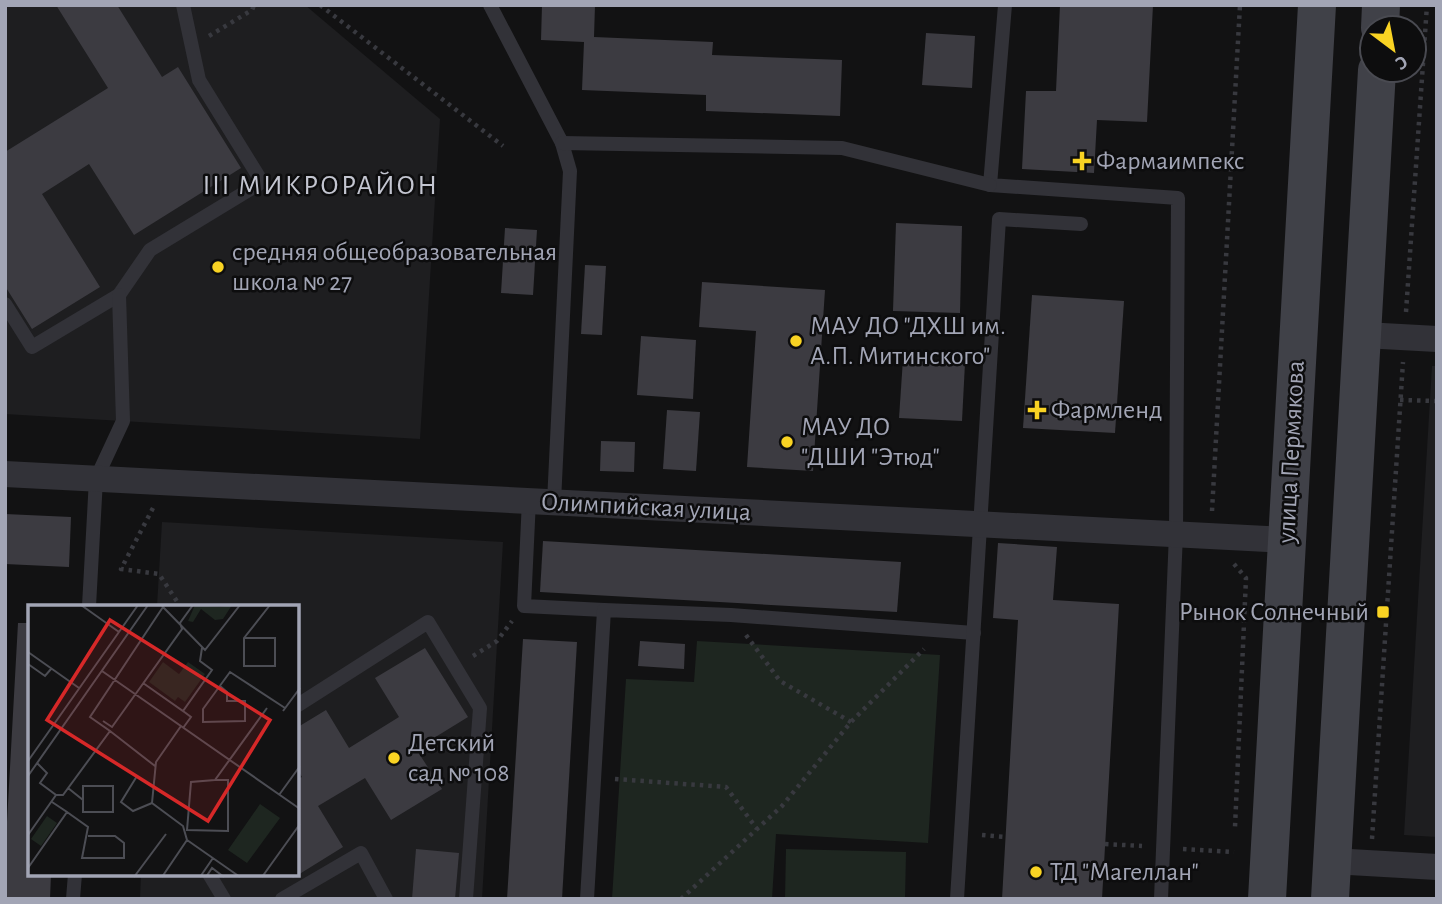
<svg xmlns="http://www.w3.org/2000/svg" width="1442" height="904" font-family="'Alegreya Sans',sans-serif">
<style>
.built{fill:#1e1e20}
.green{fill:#1e2620}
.building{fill:#3c3b41}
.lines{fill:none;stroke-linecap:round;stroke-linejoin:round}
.path{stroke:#38393f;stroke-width:4.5;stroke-dasharray:3.5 5;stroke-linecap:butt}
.service{stroke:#323238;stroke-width:14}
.minor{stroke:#323238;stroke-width:26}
.secondary{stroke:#404148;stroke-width:38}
.poi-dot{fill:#f9d323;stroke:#0d0d0e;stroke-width:2.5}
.labels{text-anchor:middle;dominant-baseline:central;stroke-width:5;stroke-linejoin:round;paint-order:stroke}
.poi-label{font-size:26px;fill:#a2a5b5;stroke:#0d0d0e;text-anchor:start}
.street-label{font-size:26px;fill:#a2a5b5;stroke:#0d0d0e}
.neighbourhood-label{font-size:28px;letter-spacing:2px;fill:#c3c5d0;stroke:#0d0d0e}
.inset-road{fill:none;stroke:#4c4d54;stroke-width:2}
.view{fill:#d62828;fill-opacity:0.15;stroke:#d62828;stroke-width:3.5}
.inset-edge{fill:none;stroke:#a2a5b5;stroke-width:3.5}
</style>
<rect width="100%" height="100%" fill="#121213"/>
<g class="built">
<polygon points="5,5 305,5 440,119 420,439 5,414"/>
<polygon points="1432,366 1437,366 1437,837 1404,835"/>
<polygon points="162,522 503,542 482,899 140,899 141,874 298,874 298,606 157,606"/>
</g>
<g class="green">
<polygon points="697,641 940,655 928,843 776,834 772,899 612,899 626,679 694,682"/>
<polygon points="786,849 906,852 905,899 785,899"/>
</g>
<g class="building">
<polygon points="56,5 117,5 162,77 178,67 241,168 134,235 89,164 42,194 100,287 32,329 5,286 5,152 108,88"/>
<polygon points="542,5 595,5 594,37 713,42 712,55 842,60 840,116 706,111 706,95 582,90 584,42 541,40"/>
<polygon points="1060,5 1153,5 1147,122 1097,120 1094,173 1022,169 1026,91 1056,91"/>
<polygon points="926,33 975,36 972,88 922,85"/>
<polygon points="896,223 962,226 960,313 893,311"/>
<polygon points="505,228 537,230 533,295 501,293"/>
<polygon points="585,265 606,266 602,335 581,334"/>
<polygon points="702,282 825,290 813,471 747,467 756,331 699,327"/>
<polygon points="1032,295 1124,301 1115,433 1023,428"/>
<polygon points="641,336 696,340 693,399 637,395"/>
<polygon points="903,359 965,363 962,421 899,418"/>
<polygon points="667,410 700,412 696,471 663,469"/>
<polygon points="601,441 635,442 634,472 600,471"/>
<polygon points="5,514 71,517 69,567 5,564"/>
<polygon points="543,541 901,562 897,612 540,592"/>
<polygon points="998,543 1057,547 1053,600 1119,604 1102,899 1002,899 1018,620 993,618"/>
<polygon points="18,623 30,623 30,874 51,874 50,899 5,899 5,858"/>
<polygon points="523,639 577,642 562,899 507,899"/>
<polygon points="640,641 685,644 684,669 638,666"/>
<polygon points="425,648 468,717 416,749 442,789 391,820 365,778 318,806 343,847 293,878 290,874 298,874 298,779 302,777 298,770 298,727 326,710 349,748 399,717 375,678"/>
<polygon points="416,849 459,853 455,899 412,899"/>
</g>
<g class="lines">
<g class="path">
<polyline points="320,5 503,146"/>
<polyline points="209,36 252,10 254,5"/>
<polyline points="1406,312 1427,5"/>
<polyline points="1400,400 1437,401"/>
<polyline points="153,508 121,569 159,574 180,606"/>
<polyline points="1212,511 1240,5"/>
<polyline points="1234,564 1246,578 1235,827"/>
<polyline points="746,635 780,681 851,722"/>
<polyline points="473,656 497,641 512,621"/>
<polyline points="615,779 726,787 757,829"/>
<polyline points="982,835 1005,837"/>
<polyline points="1372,839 1403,362"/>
<polyline points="1105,844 1142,846"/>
<polyline points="1183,849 1234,852"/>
<polyline points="681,899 782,806 851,722 924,649"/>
</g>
<g class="service">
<polyline points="490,5 562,143 570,171 554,502"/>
<polyline points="1005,5 990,185 1178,198 1176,533 1161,899"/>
<polyline points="562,143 842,148 990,185"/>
<polyline points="5,304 32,347 119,295 150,250 262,182 199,80 183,5"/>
<polyline points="529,500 524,606 604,610"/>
<polyline points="89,606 96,479 123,421 119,295"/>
<polyline points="298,705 428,622 480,708 466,899"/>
<polyline points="209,874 224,899"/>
<polyline points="73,899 75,874"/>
<polyline points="282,899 361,853 386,899"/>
<polyline points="587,899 604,610 731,615 974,633"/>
<polyline points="957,899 999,219 1081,224"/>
</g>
<g class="minor">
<polyline points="1364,335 1437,339"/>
<polyline points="5,474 1287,540"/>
<polyline points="1332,861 1437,867"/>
</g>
<g class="secondary">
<polyline points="1380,28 1381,5"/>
<polyline points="1267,899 1317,5"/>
<polyline points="1330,899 1377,70"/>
</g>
</g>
<g class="poi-dot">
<path d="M1078.5 150.5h7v7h7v7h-7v7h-7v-7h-7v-7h7z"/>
<circle cx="218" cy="267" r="7"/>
<circle cx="796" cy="341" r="7"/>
<path d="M1033.5 399.5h7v7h7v7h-7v7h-7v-7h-7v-7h7z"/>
<circle cx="787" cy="442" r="7"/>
<rect x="1376" y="605" width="14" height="14" rx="3.5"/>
<circle cx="394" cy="758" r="7"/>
<circle cx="1036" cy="872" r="7"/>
</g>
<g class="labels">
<g class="poi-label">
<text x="1096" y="161">Фармаимпекс</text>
<text x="232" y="252">средняя общеобразовательная<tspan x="232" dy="30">школа № 27</tspan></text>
<text x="810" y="326">МАУ ДО "ДХШ им.<tspan x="810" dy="30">А.П. Митинского"</tspan></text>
<text x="1051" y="410">Фармленд</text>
<text x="801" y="427">МАУ ДО<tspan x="801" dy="30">"ДШИ "Этюд"</tspan></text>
<text x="1369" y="612" text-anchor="end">Рынок Cолнечный</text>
<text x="408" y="743">Детский<tspan x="408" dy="30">сад № 108</tspan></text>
<text x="1050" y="872">ТД "Магеллан"</text>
</g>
<g class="street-label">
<text transform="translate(1291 452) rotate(-87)">улица Пермякова</text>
<text transform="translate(646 507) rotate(3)">Олимпийская улица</text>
</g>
<g class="neighbourhood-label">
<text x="321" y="186">III МИКРОРАЙОН</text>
</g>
</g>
<g transform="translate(28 605)">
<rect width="271" height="271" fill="#121213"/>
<path d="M167 0 192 2 204 0 195 14 187 15 173 4 165 17 160 16ZM135 57 151 69 160 57 177 69 157 97 150 92 147 96 121 77ZM232 199 252 213 219 258 200 245ZM19 211 29 218 13 241 3 234Z" fill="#1e2620"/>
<path class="inset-road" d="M53 0 91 27M134 1 177 45 212 0M216 33H247V61H216V33L242 0M0 47 51 83M0 59 17 71 23 64M74 66 272 204M115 78 155 106 184 65 172 56 174 43M192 81 199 87V96H217V116L175 117V104L202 67 257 103M155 106 163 112 155 123M255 106 272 83M75 116 84 122 154 24 152 18 165 0M153 121 128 157 124 198 155 221 159 235M82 126 127 161M0 156 110 0M0 171 120 0M109 171 93 197 105 206 124 198M187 175 163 177 159 225 200 226V175H187L239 103M40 183 55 195V207H85V181H55V195M28 190H35L82 126 62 112 135 2M251 190 272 161M39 207 60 222 54 253H96V238L87 231H60M0 230 28 190 12 178 19 168 9 158M159 235 212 272M0 263 39 207 24 197M106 272 138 229M134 272 159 235M172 272 185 253M178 272 184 263 196 272M234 272 272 219"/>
<path class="view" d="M82 15 242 115 180 216 19 115Z"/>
<rect width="271" height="271" class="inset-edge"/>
</g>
<rect width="1442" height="904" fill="none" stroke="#a2a5b5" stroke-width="14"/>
<g transform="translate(1393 49) rotate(148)"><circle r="33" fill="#0d0d0e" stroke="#494a51" stroke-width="2"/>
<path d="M0-5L12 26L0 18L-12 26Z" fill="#f9d323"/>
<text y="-10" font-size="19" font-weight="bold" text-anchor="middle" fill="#a2a5b5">С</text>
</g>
</svg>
